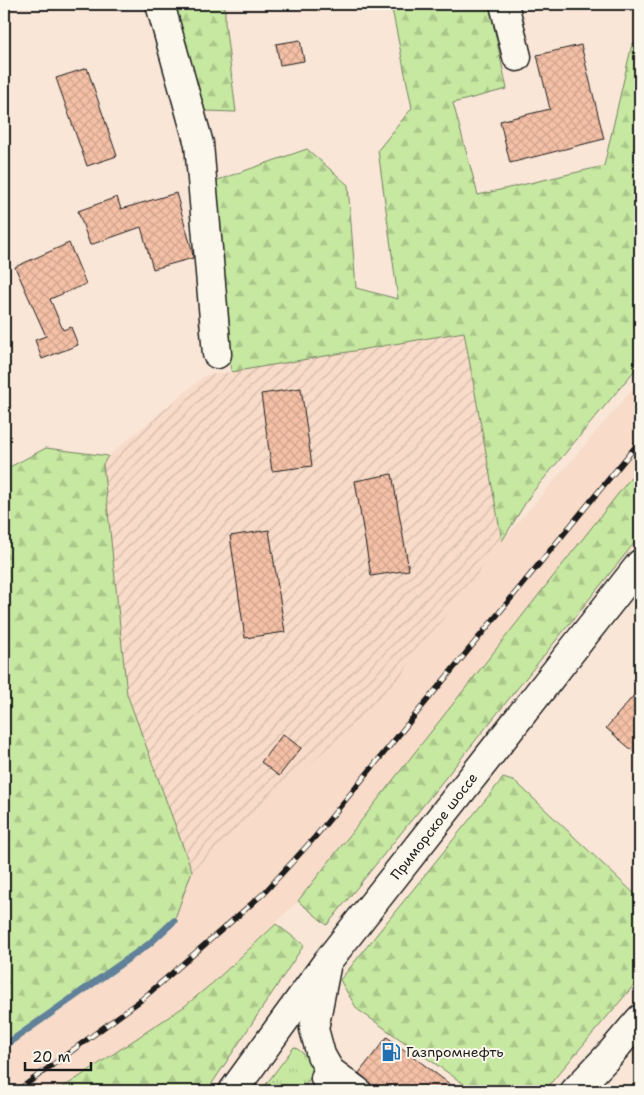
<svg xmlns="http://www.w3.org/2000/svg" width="644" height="1095" font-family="'Shantell Sans',sans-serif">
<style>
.built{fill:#f8dbc8}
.industrial{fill:url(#industrial-furrows)}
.grass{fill:url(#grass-tufts);stroke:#71825e}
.forest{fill:url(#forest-firs);stroke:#71825e}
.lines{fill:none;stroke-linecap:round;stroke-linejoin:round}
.stream{stroke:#608199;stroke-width:7}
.building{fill:url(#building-cross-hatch);stroke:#1c1c1c}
.minor-casing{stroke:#1c1c1c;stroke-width:31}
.major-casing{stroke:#1c1c1c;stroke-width:31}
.minor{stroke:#fbf7ec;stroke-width:28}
.major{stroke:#fbf7ec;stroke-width:28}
.rail-casing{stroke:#1c1c1c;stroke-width:5.5}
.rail{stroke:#fbf7ec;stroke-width:4;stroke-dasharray:11;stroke-linecap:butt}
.labels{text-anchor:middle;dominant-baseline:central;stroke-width:4;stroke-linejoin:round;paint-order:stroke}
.street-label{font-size:14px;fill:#1c1c1c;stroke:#fbf7ec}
.poi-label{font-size:14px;fill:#1c1c1c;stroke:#fbf7ec;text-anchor:start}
</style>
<defs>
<pattern id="industrial-furrows" width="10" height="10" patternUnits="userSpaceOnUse" patternTransform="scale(1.25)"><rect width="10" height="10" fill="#f8dbc8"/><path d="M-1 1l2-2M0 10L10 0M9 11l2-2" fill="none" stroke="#d4bbab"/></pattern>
<pattern id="grass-tufts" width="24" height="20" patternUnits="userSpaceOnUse" patternTransform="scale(1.25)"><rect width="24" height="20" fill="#c6e8a1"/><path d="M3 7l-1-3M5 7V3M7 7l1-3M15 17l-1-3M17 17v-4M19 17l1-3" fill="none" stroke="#aac68a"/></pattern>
<pattern id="forest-firs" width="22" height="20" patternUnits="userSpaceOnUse" patternTransform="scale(1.25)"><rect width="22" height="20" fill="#c6e8a1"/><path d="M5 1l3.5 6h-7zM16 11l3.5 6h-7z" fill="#aac68a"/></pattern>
<pattern id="building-cross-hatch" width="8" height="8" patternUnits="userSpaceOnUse" patternTransform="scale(1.25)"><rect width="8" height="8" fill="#f4c0a6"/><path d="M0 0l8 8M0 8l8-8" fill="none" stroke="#d1a48e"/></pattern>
</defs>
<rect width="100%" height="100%" fill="#f9e6d7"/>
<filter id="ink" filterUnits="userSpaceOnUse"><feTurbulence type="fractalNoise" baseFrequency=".02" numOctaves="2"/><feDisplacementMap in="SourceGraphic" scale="10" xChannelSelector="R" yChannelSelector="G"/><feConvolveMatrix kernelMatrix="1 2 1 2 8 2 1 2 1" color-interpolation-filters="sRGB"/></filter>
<g filter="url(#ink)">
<polygon class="built" points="640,381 640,466 298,901 216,980 185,1006 71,1083 58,1091 4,1091 4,1046 149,944 174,921 192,871 388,693 502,541"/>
<polygon class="industrial" points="464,332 502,541 388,693 192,871 127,694 103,464 108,456 206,375 232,372"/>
<path class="grass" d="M294 1047C304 1052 311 1062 314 1073L301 1091H261Z"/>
<g class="forest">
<polygon points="172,4 225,4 225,23 236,112 205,111 178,28"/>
<polygon points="391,4 489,4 507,89 453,103 478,195 604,166 632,44 640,42 640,364 531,494 502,541 464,332 232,372 198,187 307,149 348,185 356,288 398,299 378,150 412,108"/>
<polygon points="46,448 108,456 103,464 127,694 192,871 174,921 149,944 4,1046 4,470"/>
<polygon points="640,466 640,536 327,925 298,901"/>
<polygon points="503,778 516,782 640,899 640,978 544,1091 474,1091 357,1009 340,980"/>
<polygon points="276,924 304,945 207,1091 58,1091 185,1006 216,980"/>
</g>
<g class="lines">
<polyline class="stream" points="4,1046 149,944 174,921"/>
</g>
<g class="building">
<polygon points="300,40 304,61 280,65 276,44"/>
<polygon points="581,45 604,139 510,163 500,121 550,109 537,55"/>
<polygon points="87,68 117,156 87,166 56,78"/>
<polygon points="176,193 192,250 193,258 153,269 141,227 90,245 78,211 117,197 121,209"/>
<polygon points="69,243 86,284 50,299 63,330 71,327 78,345 42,359 35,340 46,336 15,267"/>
<polygon points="301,388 312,466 272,471 261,394"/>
<polygon points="392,474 409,570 371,576 355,481"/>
<polygon points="269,530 285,632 245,638 230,536"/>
<polygon points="640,688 640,757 606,728"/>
<polygon points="283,734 301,748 279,776 261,762"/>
<polygon points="387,1037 459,1091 372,1091 371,1084 359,1073"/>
</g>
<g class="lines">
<g class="minor-casing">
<g id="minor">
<polyline points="160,4 199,144 217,354"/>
<polyline points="504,4 517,57"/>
<polyline points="327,962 314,1029 321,1055 330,1071"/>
<polyline points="325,1078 330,1071 357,1091"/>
</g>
</g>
<g class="major-casing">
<g id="major">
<polyline points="233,1091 327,962 640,564"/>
<polyline points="575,1091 611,1053 640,1019"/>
</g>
</g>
<use href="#minor" class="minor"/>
<use href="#major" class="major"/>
<g class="rail-casing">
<polyline id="rail" points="17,1091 141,1000 264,893 315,837 640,441"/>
</g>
<use href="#rail" class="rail"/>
</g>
</g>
<defs>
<g id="fuel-bare" transform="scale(1.5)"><path d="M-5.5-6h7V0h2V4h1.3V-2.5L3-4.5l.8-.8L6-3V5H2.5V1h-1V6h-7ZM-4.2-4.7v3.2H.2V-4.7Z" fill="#1f6fb2" stroke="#fbf7ec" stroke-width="2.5" paint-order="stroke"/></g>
</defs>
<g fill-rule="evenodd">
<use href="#fuel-bare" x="391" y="1052"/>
</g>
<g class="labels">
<g class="street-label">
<text transform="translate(434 826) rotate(-52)">Приморское шоссе</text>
</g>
<g class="poi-label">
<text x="406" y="1052">Газпромнефть</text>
</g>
</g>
<rect width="644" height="1095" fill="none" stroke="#fbf7ec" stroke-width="20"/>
<rect x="10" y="10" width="624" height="1075" fill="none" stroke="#1c1c1c" stroke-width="2" filter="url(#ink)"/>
<path d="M25 1062v8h66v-8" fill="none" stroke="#1c1c1c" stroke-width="2.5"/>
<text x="32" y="1062" font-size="15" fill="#1c1c1c" stroke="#fbf7ec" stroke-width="4" paint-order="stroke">20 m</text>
</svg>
